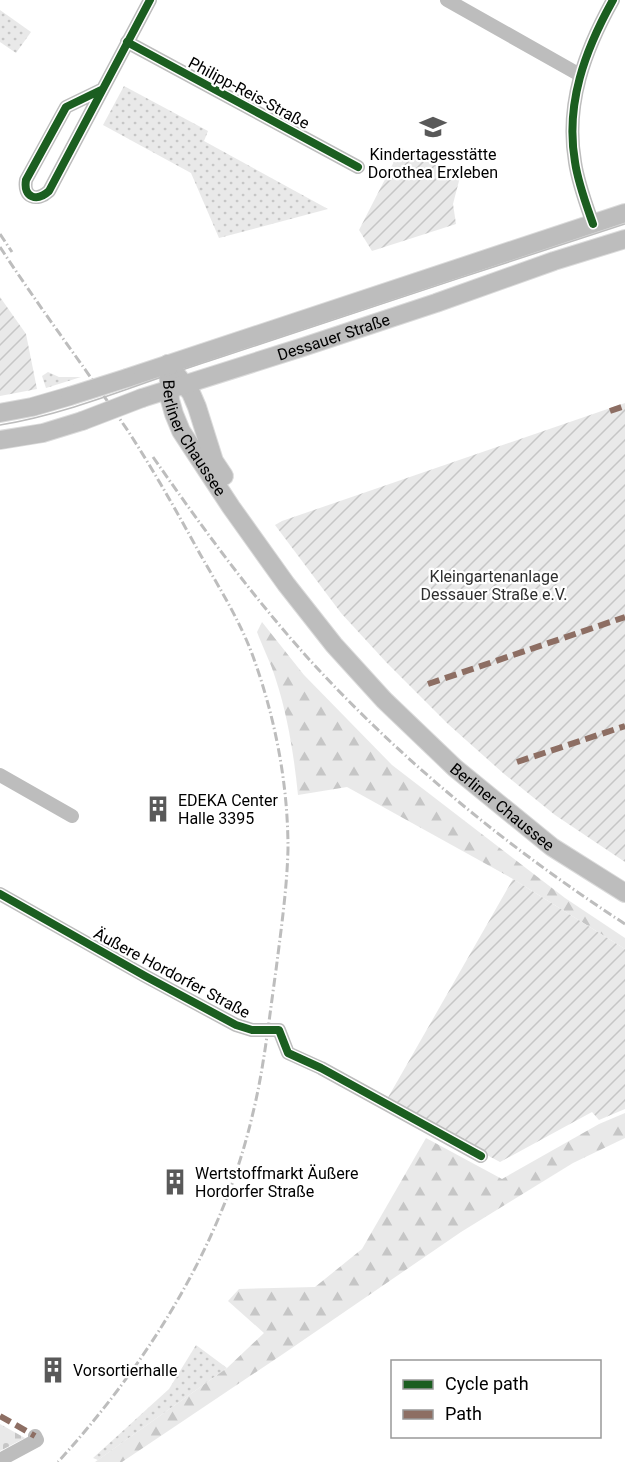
<svg xmlns="http://www.w3.org/2000/svg" width="625" height="1462" font-family="Roboto,sans-serif">
<style>
.grass{fill:url(#grass-dots)}
.forest{fill:url(#forest-firs)}
.cemetery{fill:url(#cemetery-stones)}
.garden{fill:url(#garden-furrows)}
.lines{fill:none;stroke-linecap:round;stroke-linejoin:round}
.major-casing{stroke:#dbdbdb;stroke-width:20}
.minor{stroke:#bdbdbd;stroke-width:14}
.major{stroke:#bdbdbd;stroke-width:18}
.tram{stroke:#bdbdbd;stroke-width:1.5}
.rail{stroke:#bdbdbd;stroke-width:3;stroke-dasharray:9 3 1.5 3;stroke-linecap:butt}
.major-bridge-casing{stroke:#dbdbdb;stroke-width:20;stroke-linecap:butt}
.major-bridge{stroke:#bdbdbd;stroke-width:18}
.quiet{stroke:#8d6e63;stroke-width:6;stroke-dasharray:12 6;stroke-linecap:butt}
.cycleway-casing{stroke:#fff;stroke-width:11}
.cycleway{stroke:#1b5e20;stroke-width:8}
.labels{text-anchor:middle;dominant-baseline:central;stroke-width:4.5;stroke-linejoin:round;paint-order:stroke}
.street-label{font-size:16px;fill:#000;stroke:#fff}
.poi-label{font-size:16px;fill:#000;stroke:#fff;text-anchor:start}
.park-label{font-size:16px;fill:#2e2e2e;stroke:#fff}
</style>
<defs>
<pattern id="grass-dots" width="8" height="8" patternUnits="userSpaceOnUse" patternTransform="scale(1.5)"><rect width="8" height="8" fill="#e9e9e9"/><path d="M2 2h.1M6 6h.1" fill="none" stroke="#c6c6c6" stroke-width="1.8" stroke-linecap="round"/></pattern>
<pattern id="forest-firs" width="22" height="20" patternUnits="userSpaceOnUse" patternTransform="scale(1.5)"><rect width="22" height="20" fill="#e9e9e9"/><path d="M5 1l3.5 6h-7zM16 11l3.5 6h-7z" fill="#c6c6c6"/></pattern>
<pattern id="cemetery-stones" width="16" height="16" patternUnits="userSpaceOnUse" patternTransform="scale(1.5)"><rect width="16" height="16" fill="#e9e9e9"/><path d="M2 7V4a2 2 0 0 1 4 0v3zM10 15v-3a2 2 0 0 1 4 0v3z" fill="#c6c6c6"/></pattern>
<pattern id="garden-furrows" width="10" height="10" patternUnits="userSpaceOnUse" patternTransform="scale(1.5)"><rect width="10" height="10" fill="#e9e9e9"/><path d="M-1 1l2-2M0 10L10 0M9 11l2-2" fill="none" stroke="#c6c6c6"/></pattern>
</defs>
<rect width="100%" height="100%" fill="#fff"/>
<g class="grass">
<polygon points="0,10 31,32 16,53 0,42"/>
<polygon points="124,86 208,131 204,141 328,209 219,238 191,173 103,125"/>
<polygon points="48,372 59,377 81,377 46,388 42,376"/>
<polygon points="196,1345 227,1368 98,1460 93,1458 169,1389"/>
</g>
<g class="forest">
<path d="M262 622 304 675 392 765 565 898 625 938V949L513 879 347 787 298 795C294 756 288 717 276 680 271 663 263 648 257 632Z"/>
<polygon points="625,1113 625,1138 573,1163 461,1232 286,1352 122,1462 95,1462 227,1368 264,1333 228,1301 239,1289 315,1287 362,1249 426,1138 502,1179 599,1124"/>
</g>
<polygon class="cemetery" points="0,1424 25,1438 0,1451"/>
<g class="garden">
<polygon points="401,148 460,177 453,204 456,224 372,251 359,230"/>
<polygon points="0,297 26,334 37,389 0,396"/>
<polygon points="625,403 625,862 555,815 503,773 448,724 386,662 341,613 275,525 282,521"/>
<polygon points="513,879 625,949 625,1109 599,1120 592,1112 500,1162 386,1101"/>
</g>
<g class="lines">
<g class="major-casing">
<g id="major">
<path id="s1" d="M168 364 170 400 174 414 181 431 231 507 286 584 334 645 384 700 455 768 552 847 625 893"/>
<polyline points="168,364 191,393 197,407 214,461 224,476"/>
<polyline points="127,378 625,213"/>
<path id="s2" d="M142 398 303 347 436 303 554 261 625 239"/>
<polyline points="0,413 32,407 70,396"/>
<polyline points="0,440 43,433 82,421"/>
</g>
</g>
<g class="minor">
<polyline points="447,0 580,75"/>
<polyline points="127,42 358,167"/>
<path d="M101 90 66 107 26 180C23 198 37 202 49 191L150 0"/>
<path d="M593 224C586 204 578 183 575 162 565 104 585 50 613 0"/>
<polyline points="0,775 72,816"/>
<polyline points="0,894 145,976 236,1025 252,1030 279,1030 288,1053 321,1068 481,1156"/>
<polyline points="0,1460 37,1440 35,1436"/>
</g>
<use href="#major" class="major"/>
<path class="tram" d="M0 425C72 413 140 383 209 361 348 315 486 269 625 224"/>
<g class="rail">
<polyline points="0,234 12,252"/>
<path d="M0 247C41 310 86 369 128 431 154 471 177 512 200 554 220 589 242 624 255 662 276 722 288 785 288 849 287 889 281 930 276 970 269 1019 264 1069 252 1117 221 1247 147 1364 58 1462"/>
<path d="M153 457C204 530 257 603 318 669 409 767 513 851 625 924"/>
</g>
<g class="major-bridge-casing">
<g id="major-bridge">
<polyline points="70,396 127,378"/>
<polyline points="82,421 142,398"/>
</g>
</g>
<use href="#major-bridge" class="major-bridge"/>
<g class="quiet">
<polyline points="610,411 625,406"/>
<polyline points="428,684 625,617"/>
<polyline points="517,762 625,726"/>
<polyline points="0,1416 35,1436"/>
</g>
<g class="cycleway-casing">
<g id="cycleway">
<polyline points="127,42 358,167"/>
<path d="M101 90 66 107 26 180C23 198 37 202 49 191L150 0"/>
<path d="M593 224C586 204 578 183 575 162 565 104 585 50 613 0"/>
<polyline points="0,894 145,976 236,1025 252,1030 279,1030 288,1053 321,1068 481,1156"/>
</g>
</g>
<use href="#cycleway" class="cycleway"/>
</g>
<defs>
<g id="school-bare" transform="scale(2.07)"><path d="M0-5L7-2L0 1L-7-2ZM-4 1L0 2.5L4 1V4Q0 6-4 4Z" fill="#595959" stroke="#fff" stroke-width="2.5" paint-order="stroke"/></g>
<g id="building-bare" transform="scale(2.07)"><path d="M-4-6H4V6H1V3H-1V6H-4ZM-2.5-4.3h1.7v1.8h-1.7ZM.8-4.3h1.7v1.8H.8ZM-2.5-1h1.7V.8h-1.7ZM.8-1h1.7V.8H.8Z" fill="#595959" stroke="#fff" stroke-width="2.5" paint-order="stroke"/></g>
</defs>
<g fill-rule="evenodd">
<use href="#school-bare" x="433" y="127"/>
<use href="#building-bare" x="158" y="809"/>
<use href="#building-bare" x="175" y="1182"/>
<use href="#building-bare" x="53" y="1370"/>
</g>
<g class="labels">
<g class="street-label">
<text transform="translate(249 93) rotate(28)">Philipp-Reis-Straße</text>
<text stroke="none"><textPath href="#s2" startOffset="201">Dessauer Straße</textPath></text>
<text stroke="none"><textPath href="#s1" startOffset="80">Berliner Chaussee</textPath></text>
<text stroke="none"><textPath href="#s1" startOffset="566">Berliner Chaussee</textPath></text>
<text transform="translate(172 973) rotate(28)">Äußere Hordorfer Straße</text>
</g>
<g class="poi-label">
<text x="433" y="154" text-anchor="middle">Kindertagesstätte<tspan x="433" dy="18">Dorothea Erxleben</tspan></text>
<text x="178" y="800">EDEKA Center<tspan x="178" dy="18">Halle 3395</tspan></text>
<text x="195" y="1173">Wertstoffmarkt Äußere<tspan x="195" dy="18">Hordorfer Straße</tspan></text>
<text x="73" y="1370">Vorsortierhalle</text>
</g>
<g class="park-label">
<text x="494" y="576">Kleingartenanlage<tspan x="494" dy="18">Dessauer Straße e.V.</tspan></text>
</g>
</g>
<rect x="391" y="1360" width="210" height="78" fill="#ffffff" stroke="#999999" stroke-width="1.5"/>
<rect x="403" y="1380" width="30" height="9" fill="#1b5e20" stroke="#999999" stroke-width="1.5"/>
<text x="445" y="1390" font-size="18" fill="#000000">Cycle path</text>
<rect x="403" y="1410" width="30" height="9" fill="#8d6e63" stroke="#999999" stroke-width="1.5"/>
<text x="445" y="1420" font-size="18" fill="#000000">Path</text>
</svg>
